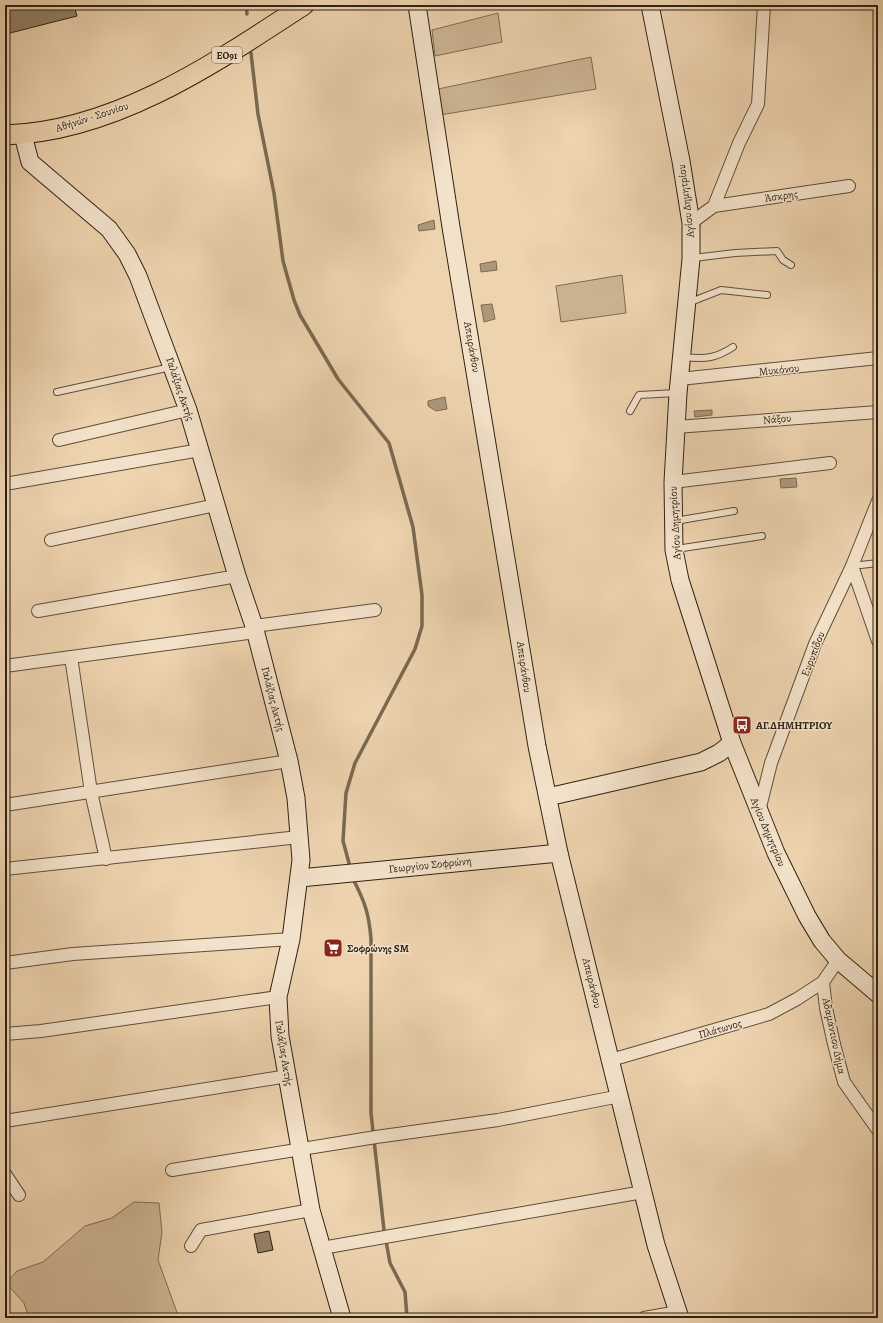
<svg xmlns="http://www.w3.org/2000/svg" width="883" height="1323" font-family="Alegreya,serif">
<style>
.green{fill:#cdb594;stroke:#7e6c54}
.water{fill:#ac977a;stroke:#7a6951}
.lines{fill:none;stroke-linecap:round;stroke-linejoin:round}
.stream{stroke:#7a6951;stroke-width:3.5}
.building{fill:#927f64;stroke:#2f2314}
.lane-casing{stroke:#5e4f3a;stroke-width:8}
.street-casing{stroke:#5e4f3a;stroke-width:14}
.secondary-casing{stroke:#2f2314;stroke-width:19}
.primary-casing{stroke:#2f2314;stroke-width:21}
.lane{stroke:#f3e2ca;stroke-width:6}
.street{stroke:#f3e2ca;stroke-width:12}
.secondary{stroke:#f3e2ca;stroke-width:17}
.primary{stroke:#edd3ae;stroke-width:19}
.labels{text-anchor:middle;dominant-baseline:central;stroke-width:3;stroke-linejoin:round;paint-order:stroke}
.shield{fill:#f3e2ca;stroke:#6a5c4b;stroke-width:1}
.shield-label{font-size:10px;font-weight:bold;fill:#2f2314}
.street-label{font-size:11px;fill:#2f2314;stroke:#f3e2ca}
.poi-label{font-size:11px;font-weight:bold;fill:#2f2314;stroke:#f3e2ca;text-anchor:start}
</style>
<rect width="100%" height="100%" fill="#edd3ae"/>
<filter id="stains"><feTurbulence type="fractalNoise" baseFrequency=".005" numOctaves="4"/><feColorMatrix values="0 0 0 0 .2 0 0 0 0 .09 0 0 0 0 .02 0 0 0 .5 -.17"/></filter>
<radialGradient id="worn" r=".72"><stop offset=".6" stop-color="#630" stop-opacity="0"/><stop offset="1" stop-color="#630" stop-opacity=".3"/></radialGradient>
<g class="green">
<polygon points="498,13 502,42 435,56 432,30"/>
<polygon points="591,57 596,89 440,115 438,89"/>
<polygon points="622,275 626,313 561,322 556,286"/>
<polygon points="134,1202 159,1203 162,1232 158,1260 179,1318 29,1318 24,1303 6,1283 17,1271 43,1262 85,1226 112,1218"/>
</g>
<g class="water">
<polygon points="434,220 435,229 419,231 418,225"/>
<polygon points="496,261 497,270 481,272 480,264"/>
<polygon points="492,304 495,319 484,322 481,305"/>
<polygon points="445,397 447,409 436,411 428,406 428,401"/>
<polygon points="712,410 712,415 695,417 694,411"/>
<polygon points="796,478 797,487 781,488 780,479"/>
</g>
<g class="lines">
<g class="stream">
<polyline points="246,5 247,14"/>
<polyline points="251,53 258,114 274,193 283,261 294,300 300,315 338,379 389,443 413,527 422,595 422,626 415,649 355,763 346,793 343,841 349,863"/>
<path d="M353 879C365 902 369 914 371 939V1113L384 1230 390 1263 405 1292 407 1318"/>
</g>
</g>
<g class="building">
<polygon points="5,5 23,5 23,6 74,5 77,16 10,33 5,17"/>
<polygon points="269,1231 273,1250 258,1253 254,1234"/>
</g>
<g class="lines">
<g class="lane-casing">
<g id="lane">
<polyline points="693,258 735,253 777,251 783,260 791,265"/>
<polyline points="877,284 878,284"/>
<polyline points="688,303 721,290 767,295"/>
<path d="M683 357C705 359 715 359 733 347"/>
<polyline points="57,392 171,367"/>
<polyline points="630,411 639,395 677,393"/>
<polyline points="675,521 734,511"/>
<polyline points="676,549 762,536"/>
<polyline points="852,566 878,563"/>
</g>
</g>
<g class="street-casing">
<g id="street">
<polyline points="714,206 849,186"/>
<polyline points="691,223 714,206 739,143 758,104 764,5"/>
<polyline points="680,379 878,358"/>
<polyline points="676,427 878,412"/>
<polyline points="59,440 188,410"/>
<polyline points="673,482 830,463"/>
<polyline points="5,484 200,450"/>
<polyline points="51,540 216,505"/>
<polyline points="852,566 878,641"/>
<polyline points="38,611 237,576"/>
<polyline points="254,626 375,610"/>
<polyline points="71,657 91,792 106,859"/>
<polyline points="5,666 256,632"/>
<polyline points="5,805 289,761"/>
<polyline points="759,811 771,763 815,644 852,566 878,501"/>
<polyline points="5,869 299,837"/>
<polyline points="838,960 823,982 826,1008 834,1044 844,1082 878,1130"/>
<polyline points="5,963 73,954 291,939"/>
<polyline points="5,1034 41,1031 278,997"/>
<polyline points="611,1060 769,1014 797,999 823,982"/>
<polyline points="5,1121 288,1076"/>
<polyline points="172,1170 376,1137 498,1120 620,1096"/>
<polyline points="5,1174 19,1195"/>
<polyline points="191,1246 201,1230 311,1210"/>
<polyline points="322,1248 643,1192"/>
<polyline points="644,1318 678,1312"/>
</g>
</g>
<g class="secondary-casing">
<g id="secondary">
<polyline points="417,5 451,227 537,746 559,853 656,1245 680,1318"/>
<polyline points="650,5 681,161 691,223 691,259 678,393 673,482 674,550 680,580 732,743 776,853 807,916 822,941 838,960 878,994"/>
<polyline points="23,135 30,162 109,229 127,254 138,276 188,410 237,576 254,626 289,761 296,798 301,860 291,939 278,997 280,1036 311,1210 342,1318"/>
<polyline points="548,797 701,762 719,753 732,743"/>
<polyline points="300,878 559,853"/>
</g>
</g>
<g class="primary-casing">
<path id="primary" d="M5 135C115 132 215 63 304 5"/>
</g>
<use href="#lane" class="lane"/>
<use href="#street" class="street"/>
<use href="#secondary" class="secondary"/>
<use href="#primary" class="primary"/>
</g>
<defs>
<g id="bus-square" transform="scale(1)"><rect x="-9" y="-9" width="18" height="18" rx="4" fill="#8f2418" stroke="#f3e2ca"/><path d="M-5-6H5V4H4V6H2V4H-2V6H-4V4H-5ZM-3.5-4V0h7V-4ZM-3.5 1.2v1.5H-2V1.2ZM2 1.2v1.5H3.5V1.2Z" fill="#fff"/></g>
<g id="supermarket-square" transform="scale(1)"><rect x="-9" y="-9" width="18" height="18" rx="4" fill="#8f2418" stroke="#f3e2ca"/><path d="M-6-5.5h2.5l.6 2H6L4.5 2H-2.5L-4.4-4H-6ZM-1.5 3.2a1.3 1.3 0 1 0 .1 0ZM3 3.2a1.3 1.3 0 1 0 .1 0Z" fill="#fff"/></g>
</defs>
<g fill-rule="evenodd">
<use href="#bus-square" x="742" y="725"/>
<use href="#supermarket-square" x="333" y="948"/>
</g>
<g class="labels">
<rect class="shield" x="212" y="47" width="30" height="16" rx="3"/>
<g class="shield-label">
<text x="227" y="55">ΕΟ91</text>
</g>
<g class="street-label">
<text transform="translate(92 117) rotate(-18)">Αθήνών - Σουνίου</text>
<text transform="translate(781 196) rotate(-8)">Άσκρης</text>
<text transform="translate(686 201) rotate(-97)">Αγίου Δημητρίου</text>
<text transform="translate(472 347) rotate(80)">Απειράνθου</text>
<text transform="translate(779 370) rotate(-6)">Μυκόνου</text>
<text transform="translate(180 389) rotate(71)">Γαλάζιας Ακτής</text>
<text transform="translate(777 419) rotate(-5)">Νάξου</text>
<text transform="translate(675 523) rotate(-93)">Αγίου Δημητρίου</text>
<text transform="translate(813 654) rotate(-69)">Ευρυπίδου</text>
<text transform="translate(524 667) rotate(82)">Απειράνθου</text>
<text transform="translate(273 699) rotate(76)">Γαλάζιας Ακτής</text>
<text transform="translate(768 832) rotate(67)">Αγίου Δημητρίου</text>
<text transform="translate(430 865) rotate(-6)">Γεωργίου Σοφρώνη</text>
<text transform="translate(592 983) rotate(76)">Απειράνθου</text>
<text transform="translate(720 1029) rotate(-16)">Πλάτωνος</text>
<text transform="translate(834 1036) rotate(78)">Αδαμάντιου Δήμα</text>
<text transform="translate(284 1053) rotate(81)">Γαλάζιας Ακτής</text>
</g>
<g class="poi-label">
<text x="756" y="725">ΑΓ.ΔΗΜΗΤΡΙΟΥ</text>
<text x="347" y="948">Σοφρώνης SM</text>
</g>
</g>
<rect width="883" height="1323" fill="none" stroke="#edd3ae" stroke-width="20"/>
<rect x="6" y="6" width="871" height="1311" fill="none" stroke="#2f2314" stroke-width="2"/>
<rect x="10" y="10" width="863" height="1303" fill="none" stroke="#2f2314"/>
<rect width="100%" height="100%" filter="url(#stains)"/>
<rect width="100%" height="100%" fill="url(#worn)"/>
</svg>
